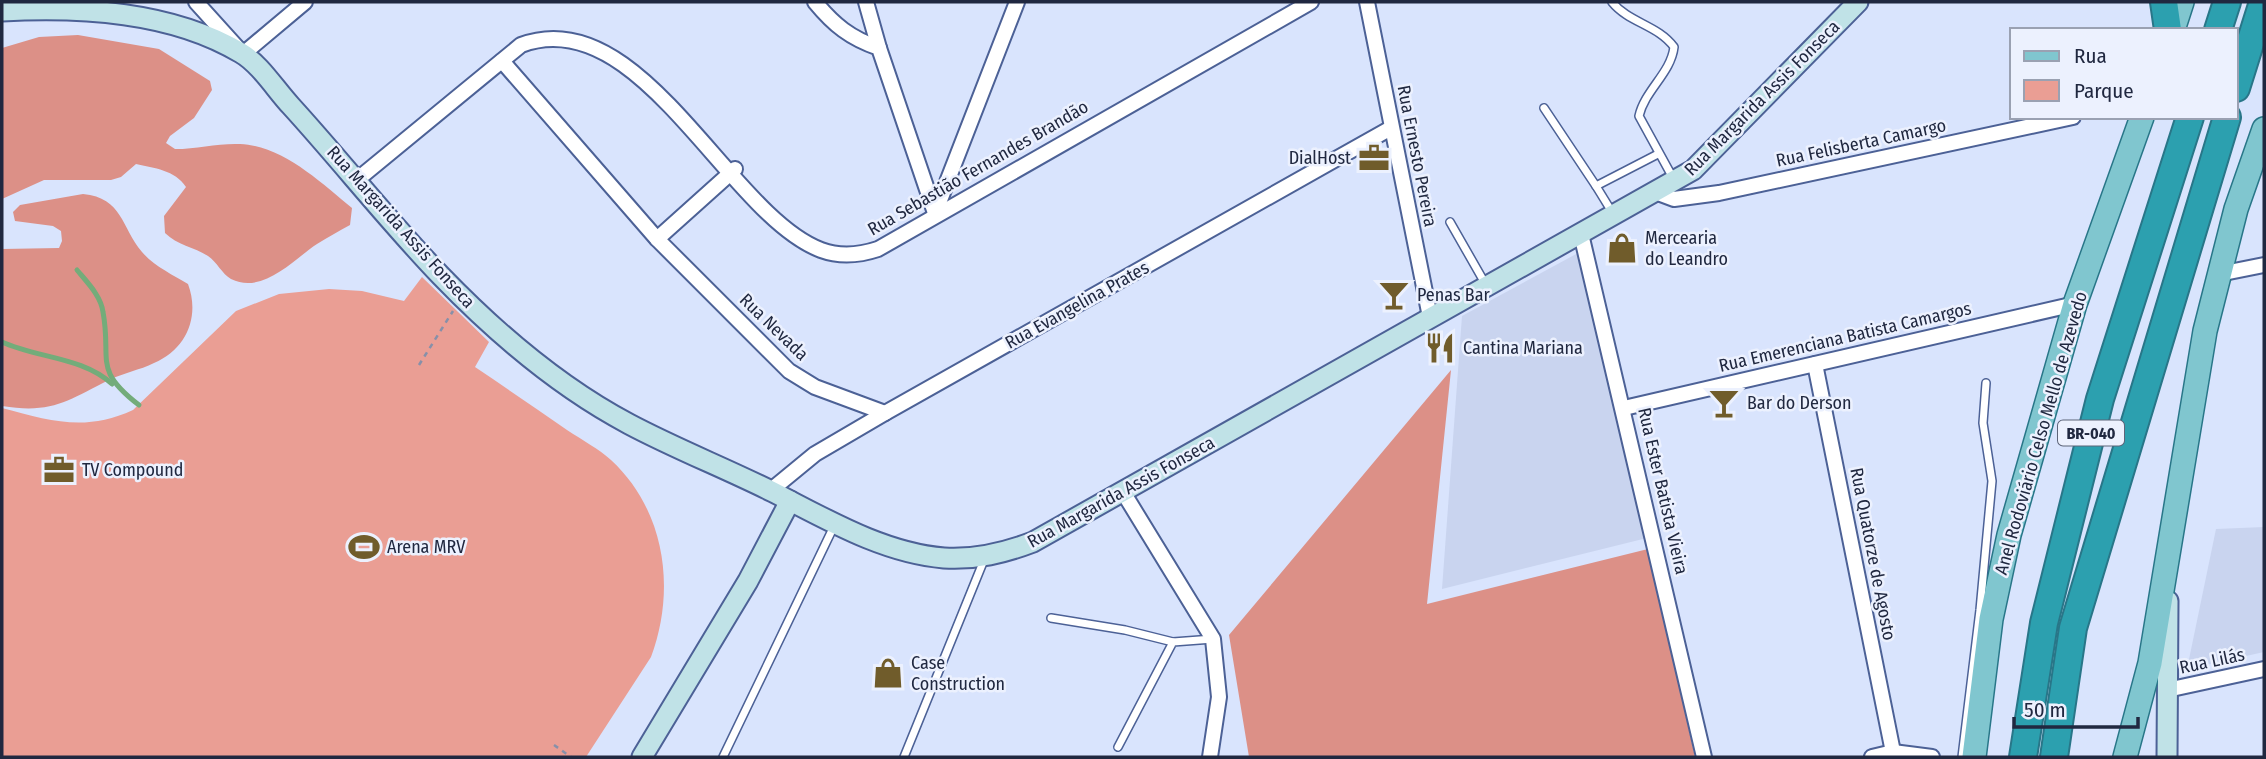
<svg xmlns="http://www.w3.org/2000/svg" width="2266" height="759" font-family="'Fira Sans Condensed',sans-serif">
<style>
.built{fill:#c9d4ef}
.green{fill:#ea9e94}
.forest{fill:#dc9087}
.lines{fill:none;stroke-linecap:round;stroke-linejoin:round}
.stream{stroke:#73ac7a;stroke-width:5}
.lane-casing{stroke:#4c6196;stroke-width:10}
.street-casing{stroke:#4c6196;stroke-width:18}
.secondary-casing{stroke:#4c6196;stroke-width:23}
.primary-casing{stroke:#287688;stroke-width:26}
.highway-casing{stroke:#287688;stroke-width:30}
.path{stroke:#8790a9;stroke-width:2.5;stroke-dasharray:5 5;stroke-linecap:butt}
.lane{stroke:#fff;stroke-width:7}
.street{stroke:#fff;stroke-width:14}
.secondary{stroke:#c0e2e7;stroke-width:19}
.primary{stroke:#80c6cf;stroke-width:23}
.highway{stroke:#2ca0af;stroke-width:26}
.labels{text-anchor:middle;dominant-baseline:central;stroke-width:5;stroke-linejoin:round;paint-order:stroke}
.shield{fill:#ecf1fe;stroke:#5d6479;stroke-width:2}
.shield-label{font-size:16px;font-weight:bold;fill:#202840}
.street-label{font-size:18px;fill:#202840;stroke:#ecf1fe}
.poi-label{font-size:18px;fill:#202840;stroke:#ecf1fe;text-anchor:start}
</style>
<rect width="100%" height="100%" fill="#d9e4fd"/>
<g class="built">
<polygon points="1578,253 1619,398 1647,538 1442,589 1462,316"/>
<polygon points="2264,527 2264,652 2187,669 2216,529"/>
</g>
<path class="green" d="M422 277 489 342 475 367C506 388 537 409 567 430 582 440 599 449 611 460 666 511 676 590 651 657L586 757H2V408C51 421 85 432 133 410L236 311 279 294 329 289 362 291 404 301Z"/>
<g class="forest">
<path d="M78 35 159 49 210 81 212 90 194 118 170 136 166 143 175 149C197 149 219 143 240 144 283 146 320 182 352 208L350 225C339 231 328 237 317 244 294 259 263 295 231 279 222 274 217 262 208 256 194 247 177 245 165 233L164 216 186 187C175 170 154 168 136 164L121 177 111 180H44L2 199V48L39 37Z"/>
<path d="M83 194C123 198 121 227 142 252 154 266 173 275 188 284 200 316 187 349 154 363 140 370 123 373 109 380 67 401 52 414 2 406V249L59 248 62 241 61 231 53 226 15 221 13 212 20 205Z"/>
<polygon points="1451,370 1427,604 1648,549 1695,757 1249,757 1229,635"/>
</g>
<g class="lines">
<g class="stream">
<path d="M77 270C87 282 101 296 103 312 112 360 92 369 139 405"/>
<path d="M2 342C37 358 83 357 112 384"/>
</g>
<g class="lane-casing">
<g id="lane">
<path d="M1612 2C1629 23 1658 25 1674 47 1671 73 1645 90 1639 116L1673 178"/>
<polyline points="1544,108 1596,186 1658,154"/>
<polyline points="1596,186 1612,212"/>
<polyline points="1450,222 1486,285"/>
<polyline points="1051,618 1125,630 1173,642"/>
<polyline points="1118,747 1173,642 1213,639"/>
<polyline points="723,757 835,524"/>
<polyline points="904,757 984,560"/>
<polyline points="1962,757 1980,610 1992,481 1983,423 1986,383"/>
</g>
</g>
<g class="street-casing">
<g id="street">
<polyline points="196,2 243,54 305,2"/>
<path d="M815 2C834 25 850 38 879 48L935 213"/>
<polyline points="866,2 879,48"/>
<polyline points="1367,2 1430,317"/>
<polyline points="502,61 657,239 789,371 815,387 885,413"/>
<path d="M358 179 521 45C640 0 728 215 821 250 840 257 860 255 878 249L1311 2"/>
<polyline points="1658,193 1674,199 1719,193 2073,117"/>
<polyline points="935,213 1017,2"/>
<polyline points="1581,234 1704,757"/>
<polyline points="657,239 735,169"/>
<polyline points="2219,274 2264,265"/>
<polyline points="1815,364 1893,752"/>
<polyline points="1624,408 2075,304"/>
<polyline points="770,491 815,454 885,413 1391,128"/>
<polyline points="1123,492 1213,639 1219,697 1210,757"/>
<polyline points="2167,690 2264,669"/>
<polyline points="1872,757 1893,752 1932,757"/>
</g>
</g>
<g class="secondary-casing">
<g id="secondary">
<path d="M2 11C80 7 171 11 241 53 260 64 276 90 291 106 342 162 389 222 441 276 496 333 559 387 629 424 676 449 725 468 773 492 826 519 883 553 944 558 976 560 1004 553 1033 542L1693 170 1858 2"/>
<polyline points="642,757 748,581 790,501"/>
<polyline points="2167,757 2168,601"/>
</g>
</g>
<g class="primary-casing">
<g id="primary">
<polyline points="2173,30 2182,2"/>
<polyline points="1974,757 1991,619 2009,535 2075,304 2142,117"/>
<polyline points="2125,757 2150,663 2205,331 2236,209 2264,129"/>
</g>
</g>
<g class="highway-casing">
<g id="highway">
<polyline points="2164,2 2168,30"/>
<polyline points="2218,30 2227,2"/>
<polyline points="2236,88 2263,2"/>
<polyline points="2023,757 2044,623 2100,399 2190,117"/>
<polyline points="2054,757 2073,628 2227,117"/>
</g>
</g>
<g class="path">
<polyline points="419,365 453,311"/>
<polyline points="554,745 571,757"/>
</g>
<use href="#lane" class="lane"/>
<use href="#street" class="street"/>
<use href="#secondary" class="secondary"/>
<use href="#primary" class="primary"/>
<use href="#highway" class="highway"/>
</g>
<defs>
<g id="office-bare" transform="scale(2.415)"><path d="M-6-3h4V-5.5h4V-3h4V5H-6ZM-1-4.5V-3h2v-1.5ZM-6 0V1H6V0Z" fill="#705c2b" stroke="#ecf1fe" stroke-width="2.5" paint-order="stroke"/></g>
<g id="shop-bare" transform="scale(2.415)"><path d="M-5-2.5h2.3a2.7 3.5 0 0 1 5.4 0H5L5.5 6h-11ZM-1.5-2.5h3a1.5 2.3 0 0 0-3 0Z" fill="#705c2b" stroke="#ecf1fe" stroke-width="2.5" paint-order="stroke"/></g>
<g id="bar-bare" transform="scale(2.415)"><path d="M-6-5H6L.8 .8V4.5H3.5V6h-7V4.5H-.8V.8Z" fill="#705c2b" stroke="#ecf1fe" stroke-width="2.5" paint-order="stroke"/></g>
<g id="restaurant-bare" transform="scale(2.415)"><path d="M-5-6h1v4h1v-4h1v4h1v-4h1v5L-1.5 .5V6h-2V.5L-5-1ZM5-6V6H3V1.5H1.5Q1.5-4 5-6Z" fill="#705c2b" stroke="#ecf1fe" stroke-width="2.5" paint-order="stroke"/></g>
<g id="stadium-bare" transform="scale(2.415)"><path d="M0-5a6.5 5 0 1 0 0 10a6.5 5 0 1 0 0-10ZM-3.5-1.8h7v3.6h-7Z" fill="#705c2b" stroke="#ecf1fe" stroke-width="2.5" paint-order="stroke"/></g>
</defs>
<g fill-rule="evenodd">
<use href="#office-bare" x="1374" y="158"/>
<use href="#shop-bare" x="1622" y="248"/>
<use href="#bar-bare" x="1394" y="295"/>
<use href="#restaurant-bare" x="1440" y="348"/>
<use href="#bar-bare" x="1724" y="403"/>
<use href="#office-bare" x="59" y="470"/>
<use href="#stadium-bare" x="364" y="547"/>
<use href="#shop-bare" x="888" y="673"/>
</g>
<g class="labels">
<rect class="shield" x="2058" y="420.5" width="66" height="25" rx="5"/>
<g class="shield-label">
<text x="2091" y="433">BR-040</text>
</g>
<g class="street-label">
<text transform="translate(1762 98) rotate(-45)">Rua Margarida Assis Fonseca</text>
<text transform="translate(1861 143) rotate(-12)">Rua Felisberta Camargo</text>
<text transform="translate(1417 156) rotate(79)">Rua Ernesto Pereira</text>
<text transform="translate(978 168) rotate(-30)">Rua Sebastião Fernandes Brandão</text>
<text transform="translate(401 227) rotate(48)">Rua Margarida Assis Fonseca</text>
<text transform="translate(1077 305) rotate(-29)">Rua Evangelina Prates</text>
<text transform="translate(774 327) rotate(44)">Rua Nevada</text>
<text transform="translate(1845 337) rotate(-13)">Rua Emerenciana Batista Camargos</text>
<text transform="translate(2041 433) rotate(-74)">Anel Rodoviário Celso Mello de Azevedo</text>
<text transform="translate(1663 491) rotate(77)">Rua Ester Batista Vieira</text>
<text transform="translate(1121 492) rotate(-29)">Rua Margarida Assis Fonseca</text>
<text transform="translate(1873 554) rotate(79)">Rua Quatorze de Agosto</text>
<text transform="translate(2212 661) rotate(-12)">Rua Lilás</text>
</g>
<g class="poi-label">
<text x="1351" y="158" text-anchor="end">DialHost</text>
<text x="1645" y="238">Mercearia<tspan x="1645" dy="21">do Leandro</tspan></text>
<text x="1417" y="295">Penas Bar</text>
<text x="1463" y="348">Cantina Mariana</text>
<text x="1747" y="403">Bar do Derson</text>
<text x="82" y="470">TV Compound</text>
<text x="387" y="547">Arena MRV</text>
<text x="911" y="663">Case<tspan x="911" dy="21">Construction</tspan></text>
</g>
</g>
<rect width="2266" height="759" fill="none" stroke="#202840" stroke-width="7"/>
<rect x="2010" y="28" width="228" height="91" fill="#ecf1fe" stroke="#9aa1b2" stroke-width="2"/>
<rect x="2024" y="51" width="35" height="10" fill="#80c6cf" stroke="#9aa1b2" stroke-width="2"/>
<text x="2074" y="63" font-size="21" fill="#202840">Rua</text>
<rect x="2024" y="80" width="35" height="21" fill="#ea9e94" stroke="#9aa1b2" stroke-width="2"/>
<text x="2074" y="98" font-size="21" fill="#202840">Parque</text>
<path d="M2014 717v10h124v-10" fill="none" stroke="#202840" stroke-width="3.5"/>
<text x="2024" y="717" font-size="21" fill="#202840" stroke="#ecf1fe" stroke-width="5" paint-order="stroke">50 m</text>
</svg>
